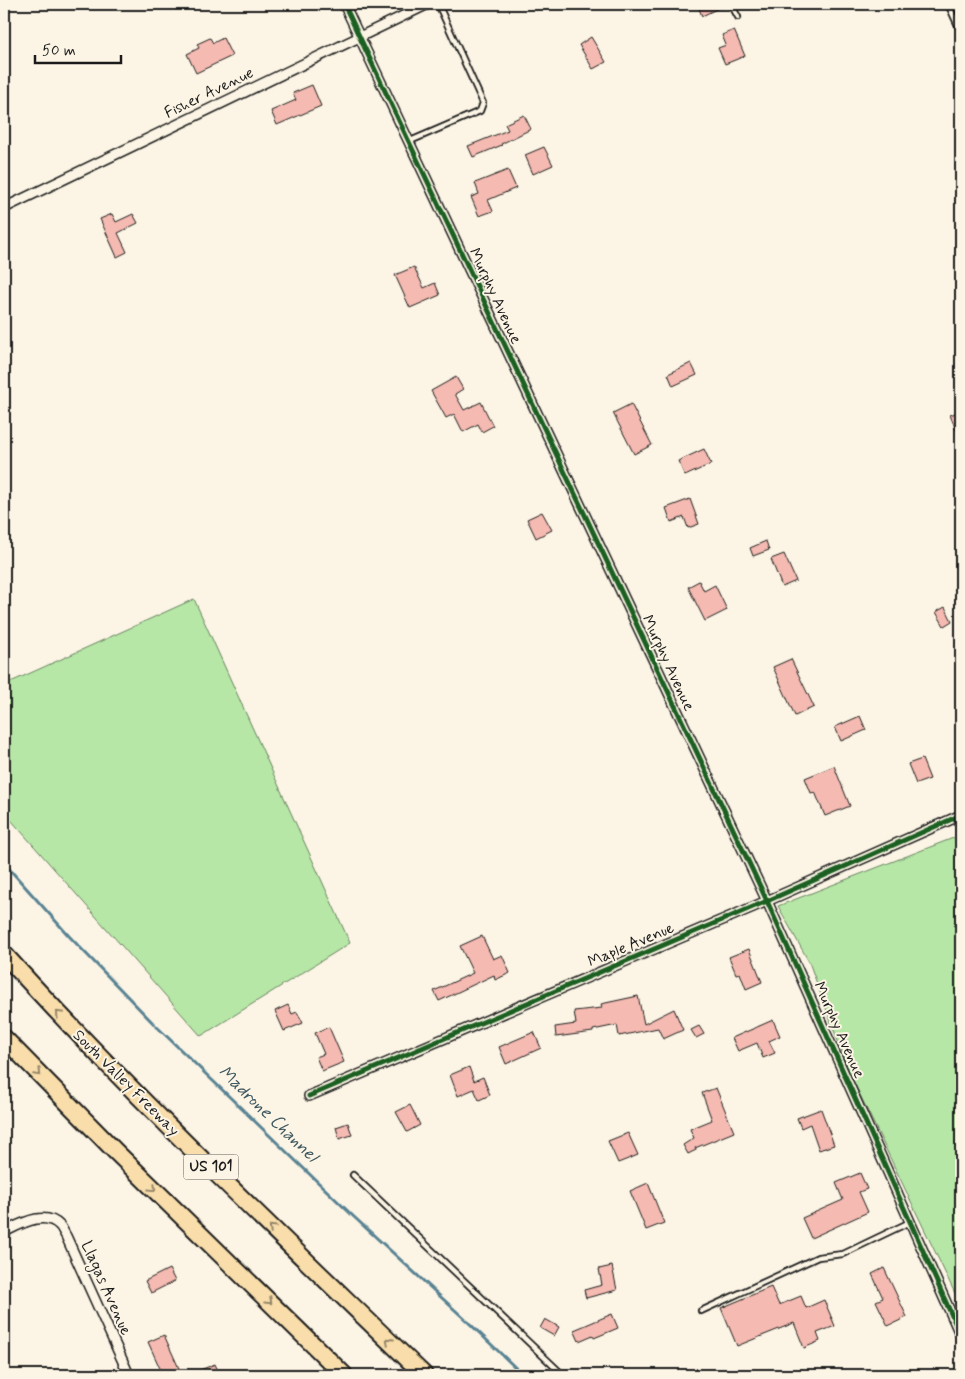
<svg xmlns="http://www.w3.org/2000/svg" width="965" height="1379" font-family="Mynerve,sans-serif">
<style>
.green{fill:#b6e7a6;stroke:#698261}
.lines{fill:none;stroke-linecap:round;stroke-linejoin:round}
.stream{stroke:#598293;stroke-width:3}
.building{fill:#f5bab1;stroke:#1c1c1c}
.service-casing{stroke:#1c1c1c;stroke-width:8}
.minor-casing{stroke:#1c1c1c;stroke-width:12}
.motorway-casing{stroke:#1c1c1c;stroke-width:20}
.service{stroke:#fcf5e5;stroke-width:4.5}
.minor{stroke:#fcf5e5;stroke-width:9}
.motorway{stroke:#f9deab;stroke-width:16}
.cycleway-casing{stroke:#fcf5e5;stroke-width:8}
.cycleway{stroke:#1b5e20;stroke-width:5}
.oneway{stroke:#96876b}
.labels{text-anchor:middle;dominant-baseline:central;stroke-width:4;stroke-linejoin:round;paint-order:stroke}
.shield{fill:#fcf5e5;stroke:#5f5d58;stroke-width:1}
.shield-label{font-size:15px;font-weight:bold;fill:#1c1c1c}
.street-label{font-size:16px;fill:#1c1c1c;stroke:#fcf5e5}
.water-label{font-size:18px;font-style:italic;fill:#3f5861;stroke:#fcf5e5}
</style>
<rect width="100%" height="100%" fill="#fcf5e5"/>
<filter id="ink" filterUnits="userSpaceOnUse"><feTurbulence type="fractalNoise" baseFrequency=".02" numOctaves="2"/><feDisplacementMap in="SourceGraphic" scale="10" xChannelSelector="R" yChannelSelector="G"/><feConvolveMatrix kernelMatrix="1 2 1 2 8 2 1 2 1" color-interpolation-filters="sRGB"/></filter>
<g filter="url(#ink)">
<g class="green">
<polygon points="194,599 350,943 201,1036 4,812 4,685"/>
<polygon points="961,835 961,1306 850,1074 809,962 778,906"/>
</g>
<g class="lines">
<polyline class="stream" points="4,863 69,936 155,1025 354,1217 468,1322 523,1375"/>
</g>
<g class="building">
<polygon points="697,4 727,4 702,16"/>
<polygon points="734,30 745,56 725,64 718,48 726,45 722,35"/>
<polygon points="591,37 606,62 593,69 579,45"/>
<polygon points="210,38 213,43 223,38 232,56 196,73 187,54 199,48 197,44"/>
<polygon points="312,85 321,106 277,125 271,111 296,100 293,93"/>
<polygon points="524,115 531,129 501,144 502,145 473,157 468,146 508,130 505,124"/>
<polygon points="544,147 553,165 533,174 525,155"/>
<polygon points="508,170 516,188 488,200 493,211 479,216 471,197 479,194 475,183"/>
<polygon points="112,214 116,222 133,214 138,223 118,233 127,252 117,257 100,219"/>
<polygon points="414,267 424,288 435,283 440,295 410,308 395,275"/>
<polygon points="691,363 697,375 673,386 668,374"/>
<polygon points="456,377 463,389 455,394 464,410 481,402 493,426 482,432 478,424 463,432 454,414 446,418 431,391"/>
<polygon points="631,404 652,445 634,454 613,413"/>
<polygon points="961,411 961,442 950,415"/>
<polygon points="704,449 711,464 685,476 678,461"/>
<polygon points="690,499 699,524 688,528 684,517 671,522 666,508"/>
<polygon points="542,512 552,530 536,538 527,519"/>
<polygon points="766,541 769,550 753,556 750,548"/>
<polygon points="784,554 796,581 782,587 771,559"/>
<polygon points="699,581 704,591 715,585 727,610 705,621 688,587"/>
<polygon points="945,607 952,621 944,626 936,612"/>
<polygon points="791,659 814,707 795,716 773,667"/>
<polygon points="860,716 866,730 841,741 835,727"/>
<polygon points="922,759 930,779 916,784 908,764"/>
<polygon points="834,766 850,806 825,816 815,792 811,793 805,778"/>
<polygon points="482,936 493,959 502,955 510,973 495,980 494,975 439,1001 434,991 473,973 460,946"/>
<polygon points="749,949 762,982 746,989 740,973 736,974 729,957"/>
<polygon points="638,996 644,1024 674,1009 683,1030 663,1039 658,1028 619,1036 617,1025 593,1030 593,1032 556,1037 555,1027 576,1024 574,1011 602,1008 601,1004"/>
<polygon points="288,1005 292,1014 297,1012 303,1023 284,1031 275,1011"/>
<polygon points="773,1020 780,1036 769,1041 775,1053 763,1058 757,1043 738,1051 732,1038"/>
<polygon points="699,1026 704,1034 696,1038 691,1030"/>
<polygon points="329,1027 344,1062 322,1071 316,1057 324,1054 315,1033"/>
<polygon points="534,1032 541,1048 506,1064 499,1047"/>
<polygon points="469,1067 474,1081 483,1077 490,1095 479,1100 474,1089 458,1096 450,1075"/>
<polygon points="716,1088 734,1132 695,1148 696,1150 688,1154 683,1145 694,1138 690,1129 712,1120 702,1093"/>
<polygon points="410,1105 420,1125 407,1132 396,1112"/>
<polygon points="821,1109 834,1145 819,1150 810,1124 801,1128 797,1118"/>
<polygon points="348,1123 352,1135 339,1139 336,1127"/>
<polygon points="628,1133 638,1155 618,1163 608,1141"/>
<polygon points="860,1173 867,1189 859,1192 868,1212 811,1238 802,1218 843,1200 836,1183"/>
<polygon points="648,1183 664,1223 646,1230 630,1191"/>
<polygon points="612,1266 617,1290 586,1298 584,1290 602,1285 599,1269"/>
<polygon points="884,1268 907,1317 888,1326 876,1301 883,1298 872,1274"/>
<polygon points="169,1269 175,1281 151,1293 145,1281"/>
<polygon points="771,1287 779,1305 801,1296 806,1308 824,1300 835,1326 817,1333 820,1341 804,1348 794,1323 737,1346 721,1308"/>
<polygon points="612,1314 618,1328 594,1338 593,1335 579,1341 574,1330"/>
<polygon points="545,1319 559,1327 554,1336 540,1328"/>
<polygon points="164,1335 182,1375 163,1375 148,1342"/>
<polygon points="215,1364 220,1375 188,1375"/>
</g>
<g class="lines">
<g class="service-casing">
<g id="service">
<polyline points="731,4 738,17"/>
<polyline points="948,4 961,32"/>
<polyline points="408,142 480,111 483,103 438,4"/>
<polyline points="353,1175 563,1375"/>
<polyline points="701,1311 818,1257 843,1254 910,1222"/>
</g>
</g>
<g class="minor-casing">
<g id="minor">
<polyline points="344,4 767,901 961,1336"/>
<polyline points="4,208 428,4"/>
<polyline points="309,1096 767,901 961,815"/>
<path d="M4 1232C19 1225 45 1209 60 1226 62 1228 64 1233 66 1236L129 1375"/>
</g>
</g>
<g class="motorway-casing">
<g id="motorway">
<path d="M4 954C137 1101 282 1237 424 1375"/>
<polyline points="4,1038 115,1151 344,1375"/>
</g>
</g>
<use href="#service" class="service"/>
<use href="#minor" class="minor"/>
<use href="#motorway" class="motorway"/>
<g class="cycleway-casing">
<g id="cycleway">
<polyline points="344,4 767,901 961,1336"/>
<polyline points="309,1096 767,901 961,815"/>
</g>
</g>
<use href="#cycleway" class="cycleway"/>
</g>
<defs><path id="oneway-chevron" d="M-2-3.5L2.5 0L-2 3.5" fill="none" stroke-width="1.6" stroke-linecap="round" stroke-linejoin="round" transform="scale(1.25)"/></defs>
<g class="oneway">
<use href="#oneway-chevron" transform="translate(59 1014) rotate(-133)"/>
<use href="#oneway-chevron" transform="translate(38 1073) rotate(46)"/>
<use href="#oneway-chevron" transform="translate(153 1188) rotate(44)"/>
<use href="#oneway-chevron" transform="translate(272 1228) rotate(-136)"/>
<use href="#oneway-chevron" transform="translate(269 1301) rotate(44)"/>
<use href="#oneway-chevron" transform="translate(389 1341) rotate(-136)"/>
</g>
</g>
<g class="labels">
<rect class="shield" x="183.5" y="1154.5" width="55" height="25" rx="4"/>
<g class="shield-label">
<text x="211" y="1167">US 101</text>
</g>
<g class="street-label">
<text transform="translate(209 93) rotate(-26)">Fisher Avenue</text>
<text transform="translate(495 296) rotate(65)">Murphy Avenue</text>
<text transform="translate(668 663) rotate(65)">Murphy Avenue</text>
<text transform="translate(631 945) rotate(-23)">Maple Avenue</text>
<text transform="translate(839 1030) rotate(66)">Murphy Avenue</text>
<text transform="translate(126 1083) rotate(45)">South Valley Freeway</text>
<text transform="translate(106 1288) rotate(66)">Llagas Avenue</text>
</g>
<g class="water-label">
<text transform="translate(268 1114) rotate(44)">Madrone Channel</text>
</g>
</g>
<rect width="965" height="1379" fill="none" stroke="#fcf5e5" stroke-width="20"/>
<rect x="10" y="10" width="945" height="1359" fill="none" stroke="#1c1c1c" stroke-width="2" filter="url(#ink)"/>
<path d="M35 55v8h86v-8" fill="none" stroke="#1c1c1c" stroke-width="2.5"/>
<text x="42" y="55" font-size="15" fill="#1c1c1c" stroke="#fcf5e5" stroke-width="4" paint-order="stroke">50 m</text>
</svg>
